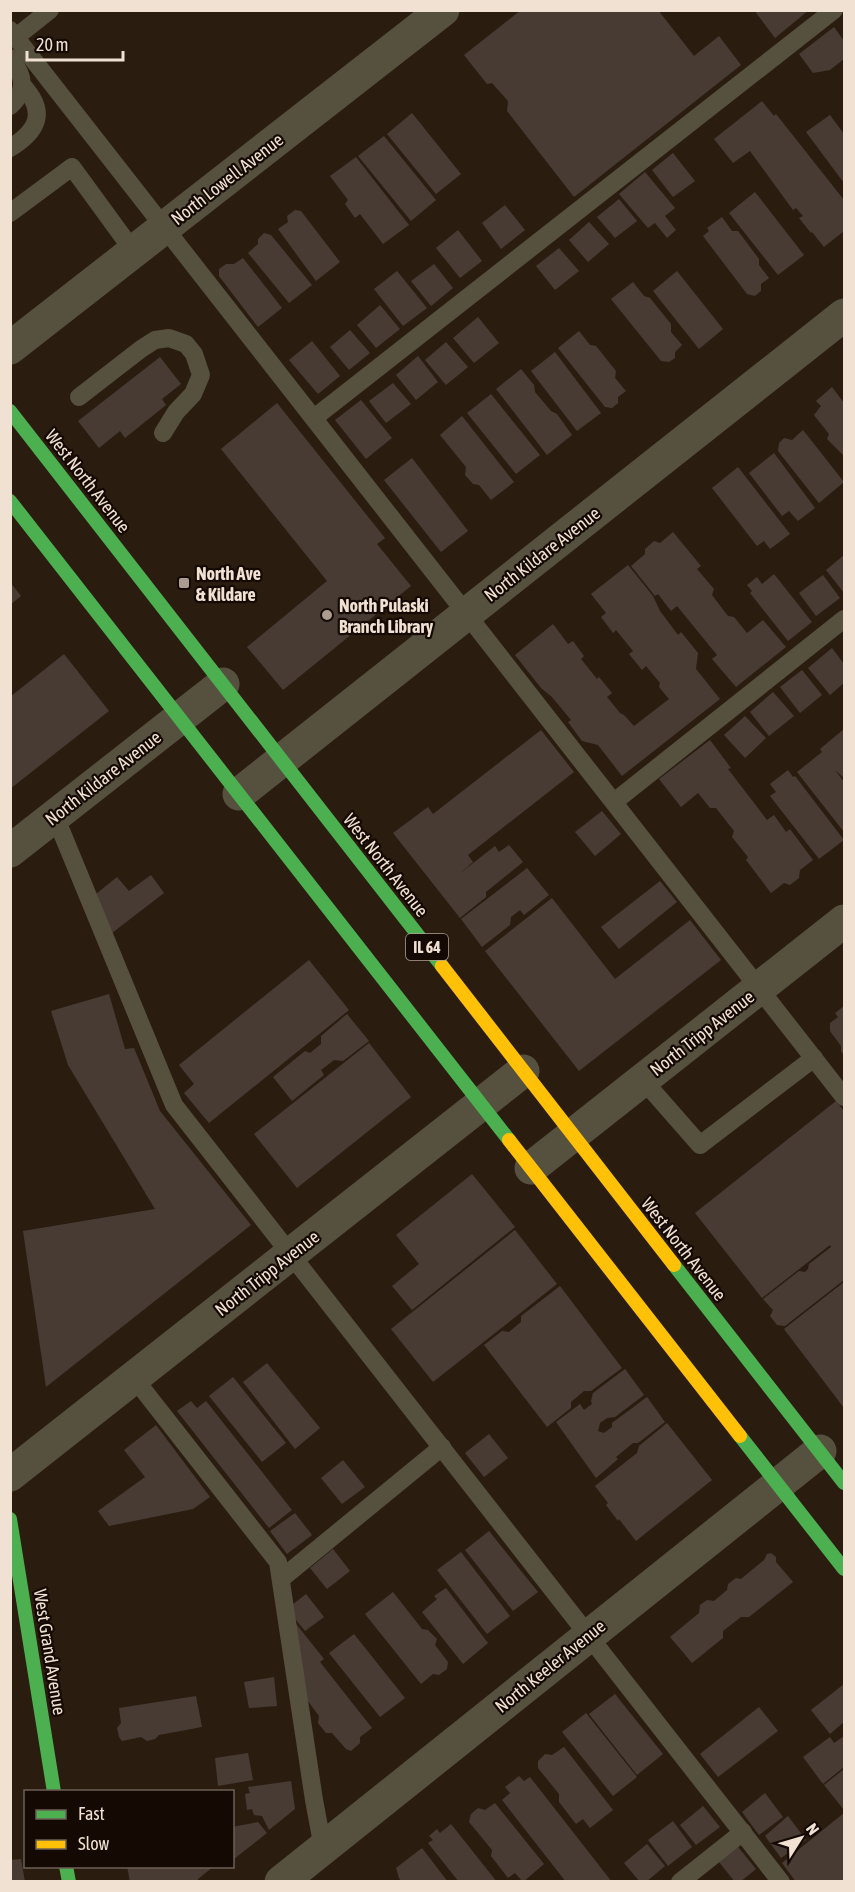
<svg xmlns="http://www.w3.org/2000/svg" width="855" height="1892" font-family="'Asap Condensed',sans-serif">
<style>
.building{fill:#483b34}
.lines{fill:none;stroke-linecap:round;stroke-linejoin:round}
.lane{stroke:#56503f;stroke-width:18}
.street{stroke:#56503f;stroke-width:33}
.fast{stroke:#4caf50;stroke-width:14}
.slow{stroke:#ffc107;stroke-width:14}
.poi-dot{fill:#ab9c8f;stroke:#140a03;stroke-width:2}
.labels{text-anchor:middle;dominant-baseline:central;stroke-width:4.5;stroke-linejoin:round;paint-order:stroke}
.shield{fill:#140a03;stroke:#aea095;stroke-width:1.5}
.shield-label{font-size:16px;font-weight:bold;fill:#f0e1d3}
.street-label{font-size:18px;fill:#f0e1d3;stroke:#140a03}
.poi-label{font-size:18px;font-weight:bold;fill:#f0e1d3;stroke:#140a03;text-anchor:start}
</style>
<rect width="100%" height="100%" fill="#2a1d10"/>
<g class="building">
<polygon points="521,10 658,10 694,56 719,36 741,65 574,197 507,111 508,101 492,83 487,84 464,55"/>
<polygon points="754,10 809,10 775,38"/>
<polygon points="834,27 844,41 844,59 830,70 813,73 799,54"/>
<polygon points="762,101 774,116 776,114 844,200 844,231 824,247 812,232 811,233 799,218 803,216 796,208 793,210 750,151 733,163 714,139"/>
<polygon points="412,113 461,174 436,194 387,134"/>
<polygon points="830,115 844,134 844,183 806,132"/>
<polygon points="384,136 436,200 411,221 358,156"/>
<polygon points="673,153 695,181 673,197 652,170"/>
<polygon points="356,157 409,225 383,244 360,214 355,218 345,204 348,200 330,176"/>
<polygon points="645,172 675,208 665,216 676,230 667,238 655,223 648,228 619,194"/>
<polygon points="755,192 804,255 778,275 729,213"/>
<polygon points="619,199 637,221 615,238 597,217"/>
<polygon points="505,205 525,230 501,249 482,223"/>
<polygon points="295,210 301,211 340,262 316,281 278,229 288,222 287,216"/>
<polygon points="722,217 732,231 738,231 759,259 759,265 769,278 761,284 761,291 755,296 747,294 703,236 709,231 707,228"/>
<polygon points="589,222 609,244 588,262 569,240"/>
<polygon points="458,230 482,261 460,278 436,248"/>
<polygon points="264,233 271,235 312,285 289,303 248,253 258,244 258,239"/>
<polygon points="559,248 579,271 555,290 536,266"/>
<polygon points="243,258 282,308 258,327 219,276 219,269 226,264 234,264"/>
<polygon points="434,264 453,288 431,306 411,281"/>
<polygon points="397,271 427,308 403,326 374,289"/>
<polygon points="677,271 723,329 699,349 653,291"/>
<polygon points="633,282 644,296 650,298 671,324 671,332 682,345 675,352 675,358 669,362 661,361 611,299"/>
<polygon points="380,305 400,329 376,348 357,325"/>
<polygon points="478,317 499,343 474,363 453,338"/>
<polygon points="350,330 370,353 349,370 330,347"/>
<polygon points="579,331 590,345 596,346 616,371 615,378 626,391 618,397 618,403 612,408 605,407 558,348"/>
<polygon points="312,341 340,376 318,394 289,360"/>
<polygon points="446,342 468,367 446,385 425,360"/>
<polygon points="555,352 601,413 577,431 531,371"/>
<polygon points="418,356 438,382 416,400 396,375"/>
<polygon points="160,357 181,384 162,399 166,405 125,438 120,431 99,448 78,421"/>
<polygon points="521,369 534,385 535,392 551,411 557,414 572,435 547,455 496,389"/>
<polygon points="393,383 411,404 386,423 369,401"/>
<polygon points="832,387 844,403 844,456 827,439 829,434 814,415 821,406 816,401"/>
<polygon points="491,394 540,455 516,474 467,413"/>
<polygon points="361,400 392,438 366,459 335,420"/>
<polygon points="277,403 385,538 377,544 411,586 283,690 247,647 327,581 221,449"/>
<polygon points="462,416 514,482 491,500 479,485 473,484 465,475 466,467 440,435"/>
<polygon points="803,430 844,482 819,503 778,451 779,443 784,438 792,440"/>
<polygon points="774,453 815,508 798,521 789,511 782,516 749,473"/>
<polygon points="412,458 468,531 441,552 384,480"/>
<polygon points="738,467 790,534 770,549 764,541 757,546 712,488"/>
<polygon points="673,532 701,566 697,569 714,589 712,595 728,616 734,617 747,633 763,620 786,647 736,687 712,659 717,655 677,606 671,611 658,594 655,596 631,566 645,554 645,549 654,541 660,543"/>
<polygon points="844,555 844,593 826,570"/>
<polygon points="628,565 653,596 660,611 678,635 681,632 698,653 696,669 720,699 622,776 598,745 582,741 568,722 571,720 552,697 541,688 515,655 553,624 568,644 573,641 584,656 581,659 597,679 599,677 612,693 607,697 620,713 624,715 634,726 669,699 659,687 660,683 646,666 642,670 629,654 633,651 616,630 613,633 601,617 606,613 591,594"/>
<polygon points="774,574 812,622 788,641 750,593 752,591 747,585 757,577 762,584"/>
<polygon points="823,575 840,598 816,616 799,593"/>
<polygon points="10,582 21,596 10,605"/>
<polygon points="832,648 844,664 844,683 830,695 808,668"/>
<polygon points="64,654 109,711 10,789 10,697"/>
<polygon points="802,670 822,695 800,713 780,687"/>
<polygon points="773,692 794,716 769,736 750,712"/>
<polygon points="745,716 766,738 745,758 724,735"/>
<polygon points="844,729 844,778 835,770 844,782 844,832 797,772 822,752 820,749"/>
<polygon points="541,730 574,772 468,855 473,862 459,874 495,846 499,852 509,845 523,862 486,892 486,897 460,918 393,833 428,807 433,814"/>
<polygon points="710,740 731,768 728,769 767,820 774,815 786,832 790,829 813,860 800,870 799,878 790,885 784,883 771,893 746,860 748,857 732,837 734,831 716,808 710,808 698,793 681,807 659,779"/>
<polygon points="788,770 793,777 795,776 844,840 819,859 770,796 776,792 770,784"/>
<polygon points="602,811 621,834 595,856 575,832"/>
<polygon points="527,868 549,895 524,915 520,910 511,917 510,925 482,947 461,919"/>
<polygon points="151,875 164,893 112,933 96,894 117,877 129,891"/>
<polygon points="660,881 677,902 619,949 601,927"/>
<polygon points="552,898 615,979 690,920 721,960 579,1071 485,951"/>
<polygon points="309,960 349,1010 209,1123 184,1093 194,1084 179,1065"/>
<polygon points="109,994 125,1049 134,1048 160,1111 251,1225 46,1387 23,1231 155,1209 68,1065 51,1011"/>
<polygon points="844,1006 844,1056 841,1051 841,1046 830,1031 830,1023 838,1017 835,1013"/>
<polygon points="347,1014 369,1041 343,1061 334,1060 321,1070 324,1075 292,1101 273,1077 305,1051 310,1053 321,1044 321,1036"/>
<polygon points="369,1043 411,1097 297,1188 254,1134"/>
<polygon points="836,1101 844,1111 844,1280 785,1326 777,1325 770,1316 773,1310 763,1299 799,1271 805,1272 808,1269 809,1264 831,1247 830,1245 762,1298 695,1213"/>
<polygon points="472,1174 515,1227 412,1310 392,1286 419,1264 396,1235"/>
<polygon points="515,1230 557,1284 433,1382 391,1329"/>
<polygon points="844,1282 844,1408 784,1329"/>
<polygon points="560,1286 622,1368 591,1391 584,1391 571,1402 571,1408 547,1427 484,1345 502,1331 509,1332 521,1322 521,1316"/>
<polygon points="267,1363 320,1428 295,1449 243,1382"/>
<polygon points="625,1369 644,1395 615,1417 607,1418 600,1423 598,1431 604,1433 612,1427 612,1423 647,1397 665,1422 638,1443 633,1443 616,1457 618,1459 596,1478 556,1422 580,1404 584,1410 592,1404 591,1401 593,1393"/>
<polygon points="233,1377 286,1443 262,1462 209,1396"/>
<polygon points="191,1401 197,1408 206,1401 292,1510 269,1528 177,1411"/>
<polygon points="667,1423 712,1480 636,1541 619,1519 618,1521 606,1505 608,1503 595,1486 637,1453 639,1446"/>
<polygon points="156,1425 210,1497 193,1509 109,1526 98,1511 145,1477 124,1450"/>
<polygon points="489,1434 508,1458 484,1477 465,1453"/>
<polygon points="343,1460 365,1487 342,1504 321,1478"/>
<polygon points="295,1513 312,1535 287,1554 270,1531"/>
<polygon points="489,1531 538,1592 513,1611 465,1550"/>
<polygon points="333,1549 350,1571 327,1589 310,1568"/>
<polygon points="461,1552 510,1616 487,1634 437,1570"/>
<polygon points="771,1553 776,1557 776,1562 793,1582 749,1617 741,1617 723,1631 723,1638 692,1663 670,1637 699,1613 700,1605 707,1600 714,1601 727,1590 728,1584 736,1578 741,1579 764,1560 767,1554"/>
<polygon points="446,1588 488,1643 463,1664 422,1612 437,1599 434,1596"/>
<polygon points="393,1592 422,1629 428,1630 437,1639 435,1645 448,1662 447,1669 439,1675 433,1674 421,1684 365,1614"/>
<polygon points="306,1594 324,1617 305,1631 287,1609"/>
<polygon points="293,1620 324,1659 320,1662 372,1728 360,1737 360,1743 351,1751 346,1749 332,1733 326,1733 318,1723 319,1716 302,1693"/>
<polygon points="354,1634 405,1698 380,1717 329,1653"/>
<polygon points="274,1677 277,1706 249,1708 244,1682"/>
<polygon points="844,1684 844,1722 830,1734 811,1710"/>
<polygon points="615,1694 663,1754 637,1775 589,1714"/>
<polygon points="196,1696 202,1727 159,1735 155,1739 147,1741 141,1737 122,1741 119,1737 117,1728 121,1723 119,1708"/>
<polygon points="759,1707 778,1731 718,1777 700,1754"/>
<polygon points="586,1713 637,1777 613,1796 562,1732"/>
<polygon points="844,1736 844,1767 823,1784 803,1757 830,1737 834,1743"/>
<polygon points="564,1747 613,1810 590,1828 583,1819 576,1824 559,1802 559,1794 538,1768 538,1761 545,1754 552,1755"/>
<polygon points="248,1753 253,1780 218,1786 215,1758"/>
<polygon points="844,1769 844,1810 824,1785"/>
<polygon points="519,1776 524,1781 530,1777 612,1882 566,1882 502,1800 510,1793 505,1787"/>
<polygon points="291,1781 295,1809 269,1830 262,1816 254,1815 252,1809 247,1810 245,1794 250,1793 248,1787"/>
<polygon points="765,1793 783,1817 759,1835 742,1812"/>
<polygon points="495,1803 544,1864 523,1882 515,1873 508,1878 491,1856 492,1850 469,1822 471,1814 478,1808 485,1810"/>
<polygon points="703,1806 720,1827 696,1845 680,1825"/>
<polygon points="844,1813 844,1882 796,1882 782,1863"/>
<polygon points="788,1816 806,1840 781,1858 765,1836"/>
<polygon points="673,1821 692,1847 668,1866 648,1840"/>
<polygon points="258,1822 267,1833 234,1859 232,1827"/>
<polygon points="451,1824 497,1882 459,1882 428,1843 433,1840 429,1836 437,1829 440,1833"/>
<polygon points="647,1844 665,1866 646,1882 640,1882 624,1863"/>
<polygon points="738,1847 756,1869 740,1882 735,1882 719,1862"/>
<polygon points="422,1848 448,1882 402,1882 399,1878 396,1868"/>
<polygon points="21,1859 25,1882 10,1882 10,1860"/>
<polygon points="127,1866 214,1866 198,1879 198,1882 130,1882"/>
</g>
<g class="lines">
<g class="lane">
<polyline points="10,30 844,1097"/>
<polyline points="16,37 50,10"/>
<path d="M10 58C24 75 28 90 10 106"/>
<path d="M10 148C38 131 47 112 23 86"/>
<polyline points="10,213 72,167 134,252"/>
<polyline points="79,397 141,349 155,340 169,338 186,344 194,354 201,375 193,394 176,412 163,433"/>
<polyline points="314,418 834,10"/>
<polyline points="614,802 844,619"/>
<polyline points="55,816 174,1105 781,1882"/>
<polyline points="643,1080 700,1145 814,1058"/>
<polyline points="134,1378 278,1562 314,1800 323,1848"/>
<polyline points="281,1579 442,1447"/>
<polyline points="680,1882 743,1832"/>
</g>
<g class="street">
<polyline points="10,348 443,10"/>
<polyline points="239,794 844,315"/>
<polyline points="10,851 223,684"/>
<polyline points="531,1168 844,921"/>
<polyline points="10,1475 523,1071"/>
<polyline points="281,1882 820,1451"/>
</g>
<g class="fast">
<polyline points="10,411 442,966"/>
<polyline points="10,501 509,1140"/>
<polyline points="674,1265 844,1483"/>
<polyline points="740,1436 844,1569"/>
<polyline points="10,1519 54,1792"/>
<polyline points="66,1866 69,1882"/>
</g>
<g class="slow">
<polyline points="442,966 674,1265"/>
<polyline points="509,1140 740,1436"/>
</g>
</g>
<g class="poi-dot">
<rect x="178" y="577" width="12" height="12" rx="3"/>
<circle cx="327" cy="615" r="6"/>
</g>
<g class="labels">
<rect class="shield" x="406" y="934" width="42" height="26" rx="4.5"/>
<g class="shield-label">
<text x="427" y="947">IL 64</text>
</g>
<g class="street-label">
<text transform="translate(227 179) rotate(-38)">North Lowell Avenue</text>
<text transform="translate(88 481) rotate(52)">West North Avenue</text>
<text transform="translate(542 554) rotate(-38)">North Kildare Avenue</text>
<text transform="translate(103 778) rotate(-38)">North Kildare Avenue</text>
<text transform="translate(386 865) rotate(52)">West North Avenue</text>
<text transform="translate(702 1033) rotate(-38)">North Tripp Avenue</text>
<text transform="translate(684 1249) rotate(52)">West North Avenue</text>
<text transform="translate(267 1273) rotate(-38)">North Tripp Avenue</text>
<text transform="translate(50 1652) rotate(81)">West Grand Avenue</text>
<text transform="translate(550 1666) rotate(-39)">North Keeler Avenue</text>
</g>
<g class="poi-label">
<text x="196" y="573">North Ave<tspan x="196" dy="21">&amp; Kildare</tspan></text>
<text x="339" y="605">North Pulaski<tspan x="339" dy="21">Branch Library</tspan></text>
</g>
</g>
<rect width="855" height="1892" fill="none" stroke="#f0e1d3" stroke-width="24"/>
<rect x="24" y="1790" width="210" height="78" fill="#140a03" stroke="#6c6056" stroke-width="1.5"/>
<rect x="36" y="1810" width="30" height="9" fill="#4caf50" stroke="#6c6056" stroke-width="1.5"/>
<text x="78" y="1820" font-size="18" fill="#f0e1d3">Fast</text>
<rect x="36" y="1840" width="30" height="9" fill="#ffc107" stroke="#6c6056" stroke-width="1.5"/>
<text x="78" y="1850" font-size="18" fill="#f0e1d3">Slow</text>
<g transform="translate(801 1838) rotate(53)" stroke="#140a03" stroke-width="4.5" paint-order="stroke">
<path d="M0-4.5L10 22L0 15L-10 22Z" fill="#f0e1d3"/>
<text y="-9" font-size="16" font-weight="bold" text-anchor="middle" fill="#f0e1d3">N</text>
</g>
<path d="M27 51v9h96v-9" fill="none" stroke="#f0e1d3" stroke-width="3"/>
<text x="36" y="51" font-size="18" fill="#f0e1d3" stroke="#140a03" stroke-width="4.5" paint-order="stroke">20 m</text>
</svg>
